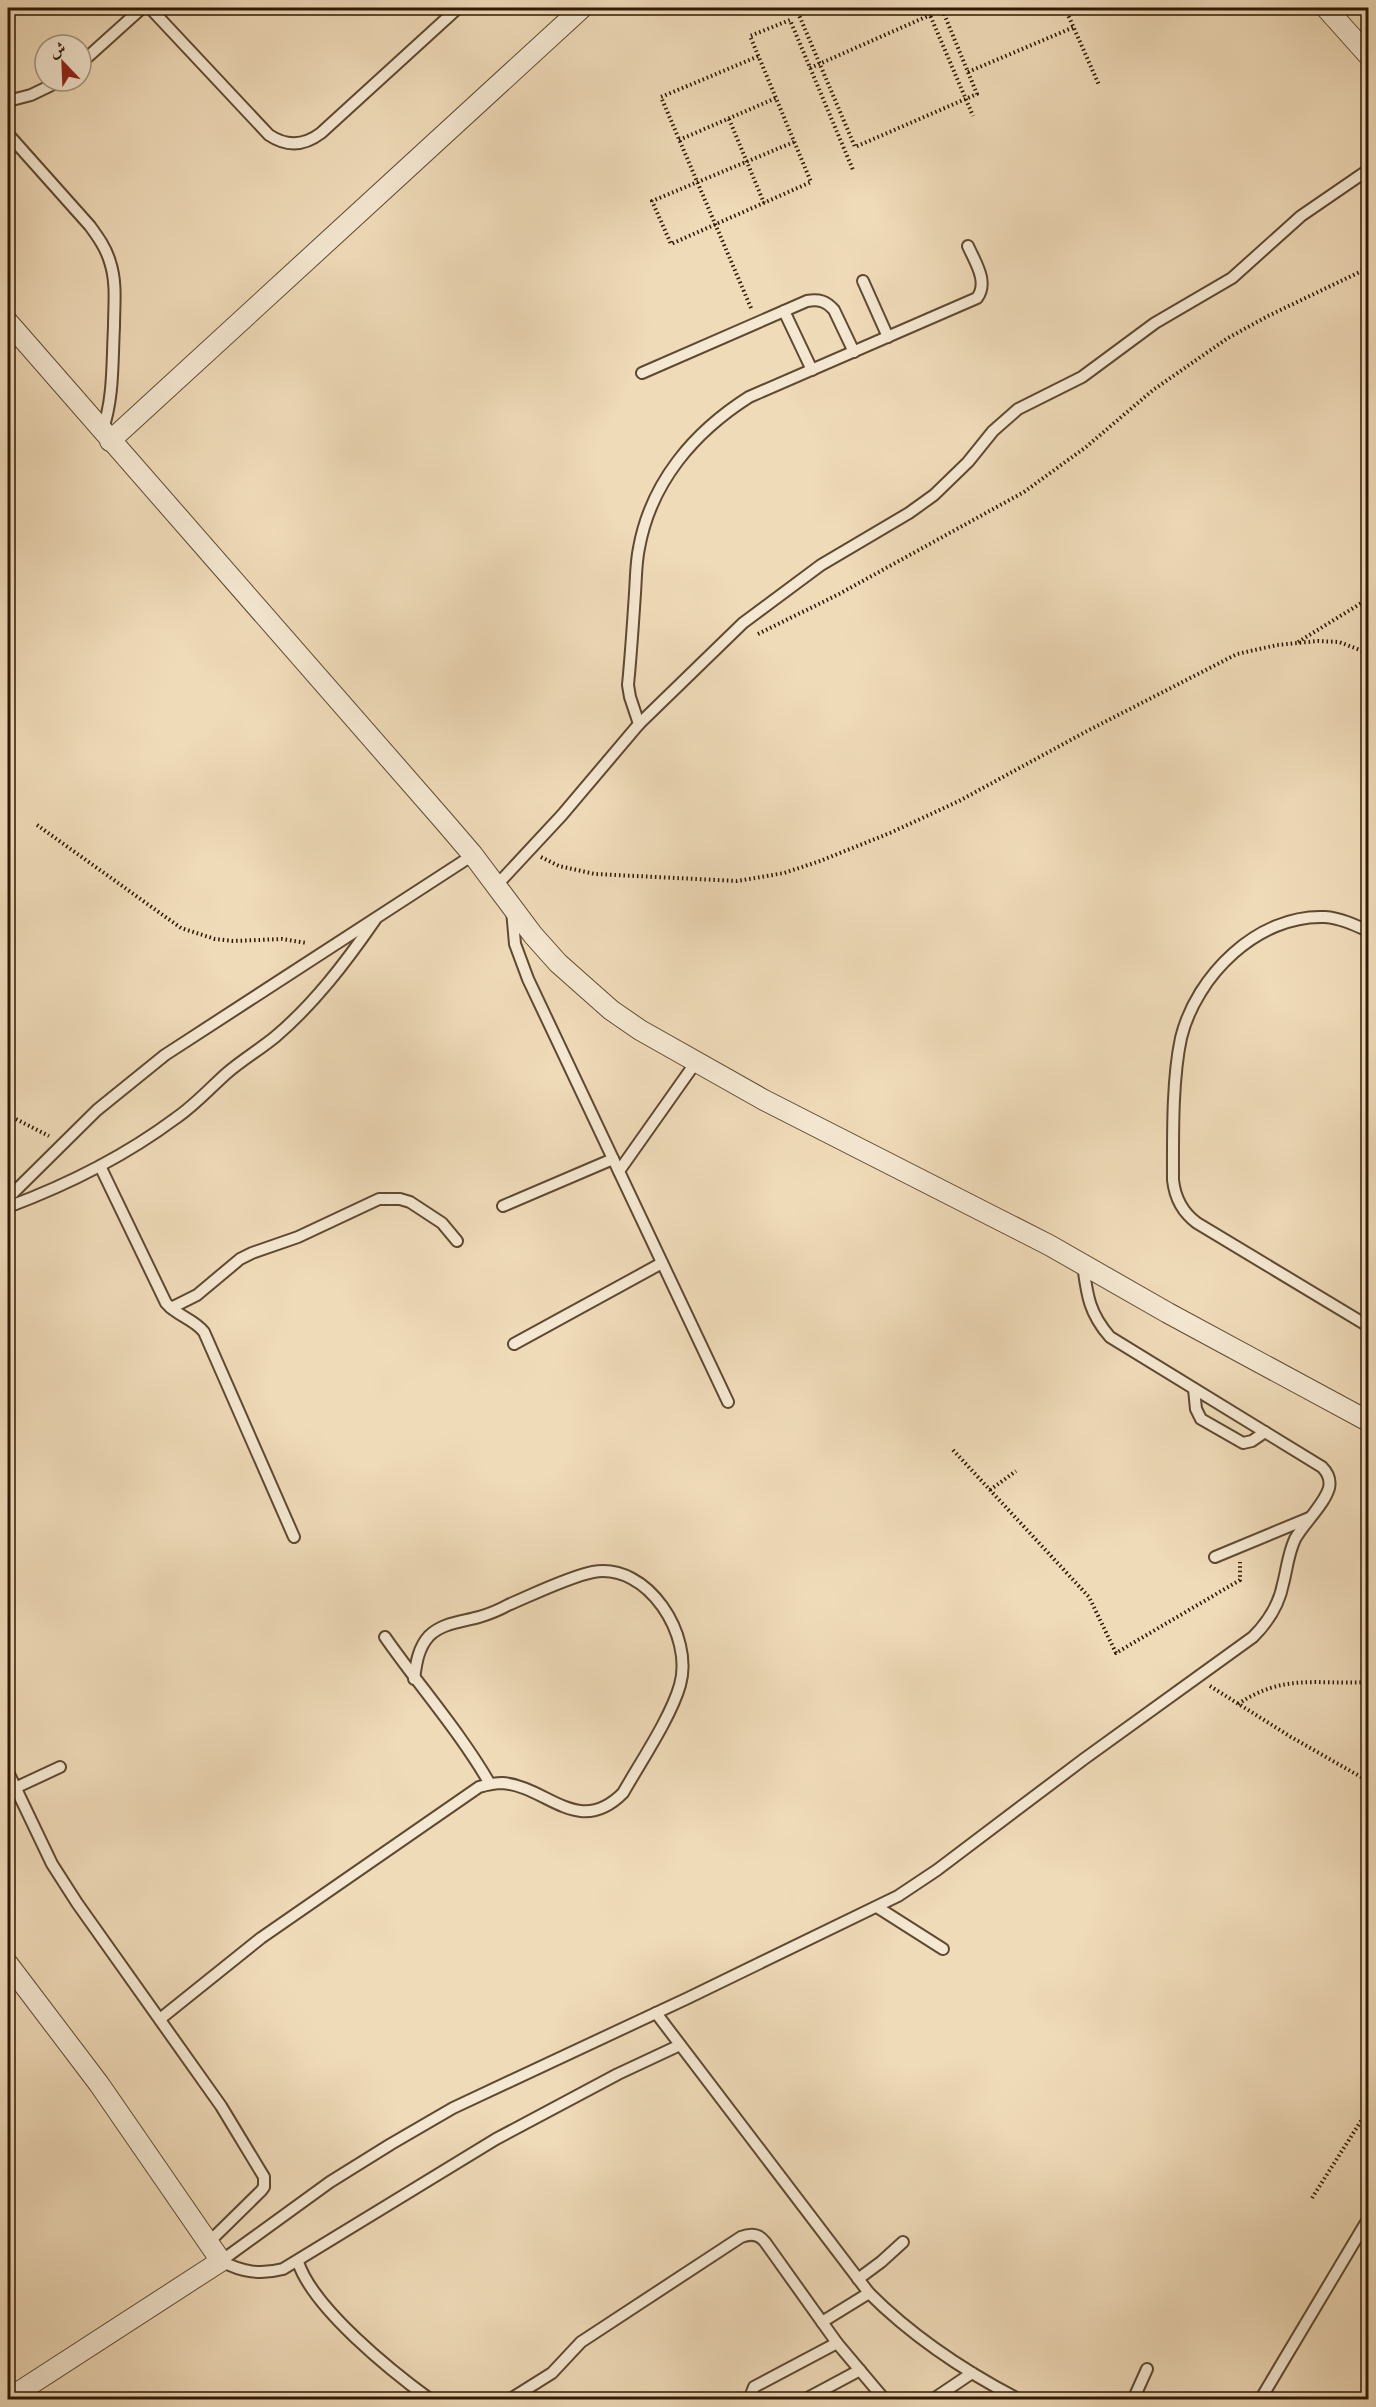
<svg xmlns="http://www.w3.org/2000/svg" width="1376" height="2407" font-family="'Libre Caslon Text',Amiri,serif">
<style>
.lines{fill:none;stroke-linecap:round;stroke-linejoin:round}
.lane-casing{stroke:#5e4931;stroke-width:14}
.street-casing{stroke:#5e4931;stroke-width:22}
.path{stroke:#2e1804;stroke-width:4;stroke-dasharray:1.5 3;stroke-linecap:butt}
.lane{stroke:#f5e8d2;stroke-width:10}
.street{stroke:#f5e8d2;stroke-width:20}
</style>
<rect width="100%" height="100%" fill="#f0dbb9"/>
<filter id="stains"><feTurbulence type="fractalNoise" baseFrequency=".00333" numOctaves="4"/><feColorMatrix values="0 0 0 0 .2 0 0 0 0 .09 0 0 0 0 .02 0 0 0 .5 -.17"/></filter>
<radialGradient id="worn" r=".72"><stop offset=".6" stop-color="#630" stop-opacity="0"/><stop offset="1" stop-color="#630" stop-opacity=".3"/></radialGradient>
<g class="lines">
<g class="lane-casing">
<g id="lane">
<path d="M150 8 269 135C287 147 304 146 321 133L458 8"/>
<polyline points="81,63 142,8"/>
<polyline points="8,101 31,95 60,81"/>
<path d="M8 134 90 226C98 237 106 248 110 262 117 283 114 305 114 327 112 363 114 398 102 432"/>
<polyline points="863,281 888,337"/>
<polyline points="784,311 812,370"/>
<path d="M642 373 807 301C819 299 826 301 834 310L854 352"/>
<path d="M639 724 630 697 628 685C631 654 633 624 635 593 636 578 636 562 639 548 651 482 694 432 749 397L977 298C989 282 975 262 968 246"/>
<polyline points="496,886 562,815 639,724 743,623 821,565 909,513 934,495 968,462 993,431 1018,409 1082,377 1155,323 1232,278 1301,216 1368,170"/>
<polyline points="512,910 515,944 528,979 728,1402"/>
<path d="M1368 931C1355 925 1340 918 1325 917 1258 914 1196 976 1181 1038 1172 1080 1173 1136 1173 1180 1175 1198 1182 1212 1197 1223L1368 1326"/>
<path d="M100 1166 166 1303C177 1316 194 1319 204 1332L294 1537"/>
<polyline points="619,1171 696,1062"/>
<polyline points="8,1198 97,1110 165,1055 473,855"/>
<polyline points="503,1206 613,1159"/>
<path d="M8 1207C67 1185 125 1156 176 1118 195 1105 210 1088 227 1073 242 1060 259 1050 275 1037 314 1004 346 962 375 920"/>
<polyline points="171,1308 197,1295 240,1259 252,1253 298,1237 379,1199 400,1199 410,1202 442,1223 457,1241"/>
<polyline points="514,1344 662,1263"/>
<polyline points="1194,1389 1196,1409 1201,1419 1243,1443 1252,1441 1265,1432"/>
<polyline points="1215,1557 1309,1518"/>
<path d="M385 1637C420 1687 460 1732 490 1784"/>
<polyline points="8,1772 52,1864 77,1903 221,2106 264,2177 264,2187 261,2191 208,2243"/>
<polyline points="15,1788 60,1767"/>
<polyline points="877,1907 943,1949"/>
<path d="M656 2013 869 2293C913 2337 964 2371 1020 2400"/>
<path d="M160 2019 261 1938 479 1787C486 1785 494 1783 502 1783 547 1786 578 1838 623 1793 640 1763 671 1717 680 1685 694 1636 648 1562 593 1572 568 1577 532 1595 508 1605 499 1610 489 1614 479 1617 461 1622 442 1623 429 1636 418 1648 416 1664 414 1679"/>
<path d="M680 2045 618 2074 496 2139 283 2269C260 2275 242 2272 221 2261L330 2182 391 2144 453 2108 688 1998 898 1896 937 1870 1084 1759 1253 1637C1268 1622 1279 1605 1283 1584 1287 1569 1288 1554 1295 1539 1304 1523 1324 1505 1329 1488 1331 1479 1328 1473 1322 1467L1110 1337C1089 1313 1087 1295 1083 1265"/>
<path d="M298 2262C313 2308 391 2371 431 2400"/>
<polyline points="858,2279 881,2262 903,2242"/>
<polyline points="822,2322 869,2293"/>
<path d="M509 2400 552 2373 581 2342 741 2237C751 2233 759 2234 765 2242L837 2343 885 2400"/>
<polyline points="749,2400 754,2387 837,2343"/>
<polyline points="804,2400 860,2370"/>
<polyline points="932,2400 972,2373"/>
<polyline points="1133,2400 1147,2369"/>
<polyline points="1260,2400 1368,2219"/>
</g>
</g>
<g class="street-casing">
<g id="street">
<polyline points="1326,8 1368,55"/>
<polyline points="8,322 443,820 473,855 533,935 558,963 611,1010 640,1030 764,1100 1049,1245 1168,1313 1368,1421"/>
<polyline points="110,441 582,8"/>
<polyline points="8,1964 99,2084 221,2261 8,2399"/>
</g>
</g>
<g class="path">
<polyline points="796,8 855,147 977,94 942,9"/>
<polyline points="927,8 973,116"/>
<polyline points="1065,8 1099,85"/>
<polyline points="810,68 946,8"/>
<polyline points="968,72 1074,27"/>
<polyline points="729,119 764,203"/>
<polyline points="679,140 776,98"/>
<polyline points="794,142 652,201 671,244 811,182 750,36 790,20 853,170"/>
<polyline points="751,308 661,97 759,56"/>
<polyline points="758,634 839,594 1024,492 1086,447 1153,390 1228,338 1268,316 1368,268"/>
<polyline points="1298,642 1368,599"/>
<polyline points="37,825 181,928 215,939 233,941 282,939 307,943"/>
<polyline points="541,857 559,866 595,874 737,881 784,873 820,861 890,833 959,801 1089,730 1237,654 1277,645 1318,641 1339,642 1368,653"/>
<polyline points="8,1115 49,1136"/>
<polyline points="953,1450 1089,1597 1116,1653 1240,1580 1240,1562"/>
<polyline points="990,1490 1016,1471"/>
<polyline points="1210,1686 1291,1737 1368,1781"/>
<path d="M1238 1704C1285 1673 1316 1685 1368 1682"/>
<polyline points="1312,2198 1368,2110"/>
</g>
<use href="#lane" class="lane"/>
<use href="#street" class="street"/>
</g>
<rect width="1376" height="2407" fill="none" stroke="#f0dbb9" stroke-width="30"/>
<rect x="9" y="9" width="1358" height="2389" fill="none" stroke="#2e1804" stroke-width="3"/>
<rect x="15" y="15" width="1346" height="2377" fill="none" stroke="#2e1804" stroke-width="1.5"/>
<g transform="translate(63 63) rotate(337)"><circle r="28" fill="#f5e8d2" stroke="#a59580" stroke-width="1.5"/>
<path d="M0-4.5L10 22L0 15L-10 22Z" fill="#8f2418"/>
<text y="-9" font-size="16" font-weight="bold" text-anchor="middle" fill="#2e1804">ش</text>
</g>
<rect width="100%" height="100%" filter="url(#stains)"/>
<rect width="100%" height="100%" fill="url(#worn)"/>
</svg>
